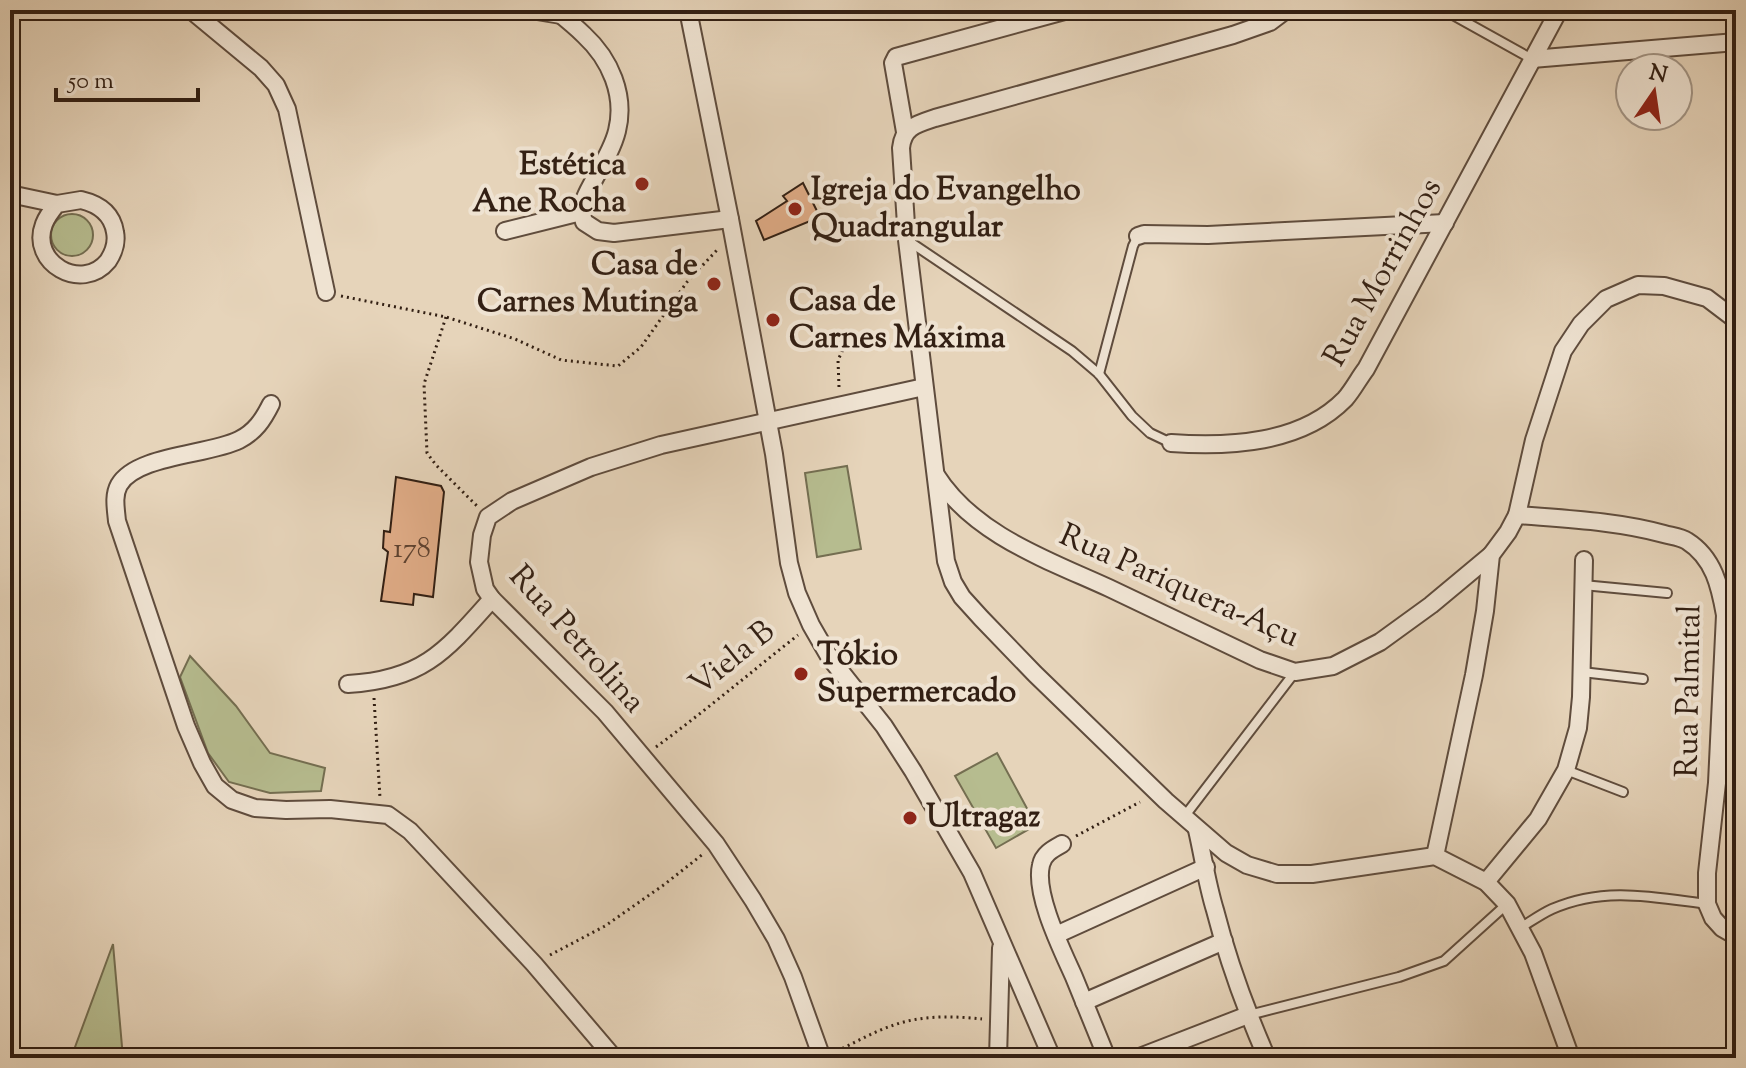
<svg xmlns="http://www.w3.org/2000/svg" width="1746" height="1068" font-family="'Sorts Mill Goudy',serif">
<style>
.green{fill:#b6bc8f;stroke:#746e51;stroke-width:2}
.building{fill:#e0ac87;stroke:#321f13;stroke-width:2}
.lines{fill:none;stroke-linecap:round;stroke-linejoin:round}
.service-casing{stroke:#5f4c3d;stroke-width:12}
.minor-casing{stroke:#5f4c3d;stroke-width:20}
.path{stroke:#321f13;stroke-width:3;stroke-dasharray:2 4;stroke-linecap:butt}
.service{stroke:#efe3d2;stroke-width:8}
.minor{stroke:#efe3d2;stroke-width:16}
.poi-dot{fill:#8f2418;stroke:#efe3d2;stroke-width:3}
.labels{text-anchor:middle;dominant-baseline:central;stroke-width:8;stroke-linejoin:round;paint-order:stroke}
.number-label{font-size:28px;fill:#5e4230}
.poi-label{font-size:32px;font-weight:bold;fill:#321f13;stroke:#efe3d2;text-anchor:start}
.street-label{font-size:32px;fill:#321f13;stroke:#efe3d2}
</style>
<rect width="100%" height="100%" fill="#e6d4ba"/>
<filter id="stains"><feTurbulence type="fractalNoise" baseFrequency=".0025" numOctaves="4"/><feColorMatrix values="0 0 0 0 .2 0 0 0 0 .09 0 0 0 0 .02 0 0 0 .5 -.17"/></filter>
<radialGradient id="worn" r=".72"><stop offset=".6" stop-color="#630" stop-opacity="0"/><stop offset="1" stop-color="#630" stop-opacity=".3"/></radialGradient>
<g class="green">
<circle cx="72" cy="235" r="21"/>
<polygon points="847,466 861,549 817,557 805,473"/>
<polygon points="190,656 236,706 270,753 325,768 321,791 270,793 229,782 208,753 180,677"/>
<polygon points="997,753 1036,825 996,848 955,776"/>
<polygon points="113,944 123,1058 71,1058"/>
</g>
<g class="building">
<polygon points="803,183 820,217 764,240 756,221 787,201 783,196"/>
<polygon points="396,477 441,486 444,492 433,597 414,594 413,605 381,601 388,552 383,548 384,531 390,532"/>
</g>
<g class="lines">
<g class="service-casing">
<g id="service">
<polyline points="1444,10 1532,59"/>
<polyline points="907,240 1072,351 1099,374 1132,416 1150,433 1171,443"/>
<polyline points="1099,374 1133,246 1138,236"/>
<polyline points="1583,585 1667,593"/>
<polyline points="1582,672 1643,679"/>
<polyline points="1566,770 1623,792"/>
<polyline points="1184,817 1295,672"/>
<path d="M1520 928C1530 922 1541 914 1552 909 1604 886 1653 897 1707 904"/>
<polyline points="1249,1015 1399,977 1444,961 1507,904"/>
</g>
</g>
<g class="minor-casing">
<g id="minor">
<polyline points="191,10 261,68 276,85 287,109 326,292"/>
<polyline points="531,10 561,15"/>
<path d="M555 10C565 18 575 26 584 35 610 59 626 95 617 131 613 147 604 162 596 176 588 192 578 204 584 222L598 231 614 233 730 219"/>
<polyline points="688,10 730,219 774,454 789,563 797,593 811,625 830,658 884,726 913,771 972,873 1052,1058"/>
<path d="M1286 10 1270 22 1233 35 935 118C917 124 903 127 901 148L907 240 946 561 953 582 962 597 981 618 1035 674 1166 801 1226 853 1247 865 1277 874H1312L1435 856 1486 882 1507 904 1533 953 1571 1058"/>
<polyline points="1532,59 1736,42"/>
<polyline points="905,132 893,63 896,57 1068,10"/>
<polyline points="10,194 57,204"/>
<path d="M81 200C98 204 112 213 115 232 117 242 114 252 108 261 82 293 29 263 44 224 47 216 52 210 57 204Z"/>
<polyline points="505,231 581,212"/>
<polyline points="1138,236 1144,234 1208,235 1445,223"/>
<path d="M271 404C263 420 255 432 239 440 209 455 136 455 119 485 113 496 116 509 117 521L186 726 202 763 215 786 232 800 255 808 286 810 330 809 388 815 410 831 427 849 534 964 614 1058"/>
<path d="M1171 443C1229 447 1301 444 1345 399 1353 390 1359 378 1366 369L1559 10"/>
<path d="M936 475C974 535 1048 560 1109 588 1159 612 1210 636 1260 660L1295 672 1333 666 1380 642 1431 605 1491 555"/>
<polyline points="1517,515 1534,440 1563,351 1581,324 1606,299 1638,285 1664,286 1707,298 1736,320"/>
<path d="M348 684C422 680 445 652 492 599"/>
<path d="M1197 830C1203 856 1207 884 1215 910 1228 961 1246 1010 1267 1058"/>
<path d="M1062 844C1053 849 1043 854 1041 865 1034 894 1062 950 1074 977 1085 1004 1096 1031 1107 1058"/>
<path d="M1435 856 1474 675 1485 611 1491 555 1508 532 1517 515C1566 519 1617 521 1664 534 1671 536 1681 537 1687 541 1714 558 1720 587 1725 615L1717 783 1707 873V904L1713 918 1722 928 1736 936"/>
<polyline points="1486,882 1538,819 1566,770 1578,728 1581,697 1584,560"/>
<polyline points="1056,935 1206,867"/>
<polyline points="1084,1002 1224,941"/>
<polyline points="822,1058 793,977 776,939 753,900 716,844 605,712 492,599 485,589 479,562 482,535 488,517 512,501 591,467 661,445 924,387"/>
<polyline points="998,1058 1001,948"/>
<polyline points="1137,1058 1248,1015"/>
</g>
</g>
<g class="path">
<polyline points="341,296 446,317 515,339 561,360 618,366 641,347 687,282 717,250"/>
<polyline points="446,317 424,384 427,453 436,465 477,506"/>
<polyline points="839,387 838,360 847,341"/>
<polyline points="1726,564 1736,556"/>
<polyline points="374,698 380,798"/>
<path d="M656 747C705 711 750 673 798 635"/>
<polyline points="1076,836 1140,802"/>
<polyline points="550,955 605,926 665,884 703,854"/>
<path d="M837 1051C856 1042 875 1031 894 1025 922 1015 954 1016 982 1019"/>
</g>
<use href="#service" class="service"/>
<use href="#minor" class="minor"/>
</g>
<g class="poi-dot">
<circle cx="642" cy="184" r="8"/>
<circle cx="795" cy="209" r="8"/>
<circle cx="714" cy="284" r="8"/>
<circle cx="773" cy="320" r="8"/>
<circle cx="801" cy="674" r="8"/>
<circle cx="910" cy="818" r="8"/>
</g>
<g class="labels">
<g class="number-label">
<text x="412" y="550">178</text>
</g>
<g class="poi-label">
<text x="626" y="166" text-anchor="end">Estética<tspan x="626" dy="37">Ane Rocha</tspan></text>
<text x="811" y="191">Igreja do Evangelho<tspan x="811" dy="37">Quadrangular</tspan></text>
<text x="698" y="266" text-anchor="end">Casa de<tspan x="698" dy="37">Carnes Mutinga</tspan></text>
<text x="789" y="302">Casa de<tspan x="789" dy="37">Carnes Máxima</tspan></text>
<text x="817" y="656">Tókio<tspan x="817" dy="37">Supermercado</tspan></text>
<text x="926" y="818">Ultragaz</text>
</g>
<g class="street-label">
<text transform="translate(1384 273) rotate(-61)">Rua Morrinhos</text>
<text transform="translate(1179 587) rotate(24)">Rua Pariquera-Açu</text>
<text transform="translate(576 640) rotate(48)">Rua Petrolina</text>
<text transform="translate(733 659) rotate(-39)">Viela B</text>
<text transform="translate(1690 691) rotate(-89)">Rua Palmital</text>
</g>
</g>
<rect width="1746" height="1068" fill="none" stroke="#e6d4ba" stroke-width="40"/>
<rect x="12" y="12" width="1722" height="1044" fill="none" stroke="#321f13" stroke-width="4"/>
<rect x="20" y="20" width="1706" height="1028" fill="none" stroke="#321f13" stroke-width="2"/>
<g transform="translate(1654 92) rotate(13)"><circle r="38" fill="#efe3d2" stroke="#a39586" stroke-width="2"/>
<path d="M0-6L14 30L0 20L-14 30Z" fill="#8f2418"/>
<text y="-12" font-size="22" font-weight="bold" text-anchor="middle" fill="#321f13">N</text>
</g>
<path d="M56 88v12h142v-12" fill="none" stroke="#321f13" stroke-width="4"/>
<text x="68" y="88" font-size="24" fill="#321f13" stroke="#efe3d2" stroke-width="6" paint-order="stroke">50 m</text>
<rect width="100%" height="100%" filter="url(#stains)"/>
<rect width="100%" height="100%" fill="url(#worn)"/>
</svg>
